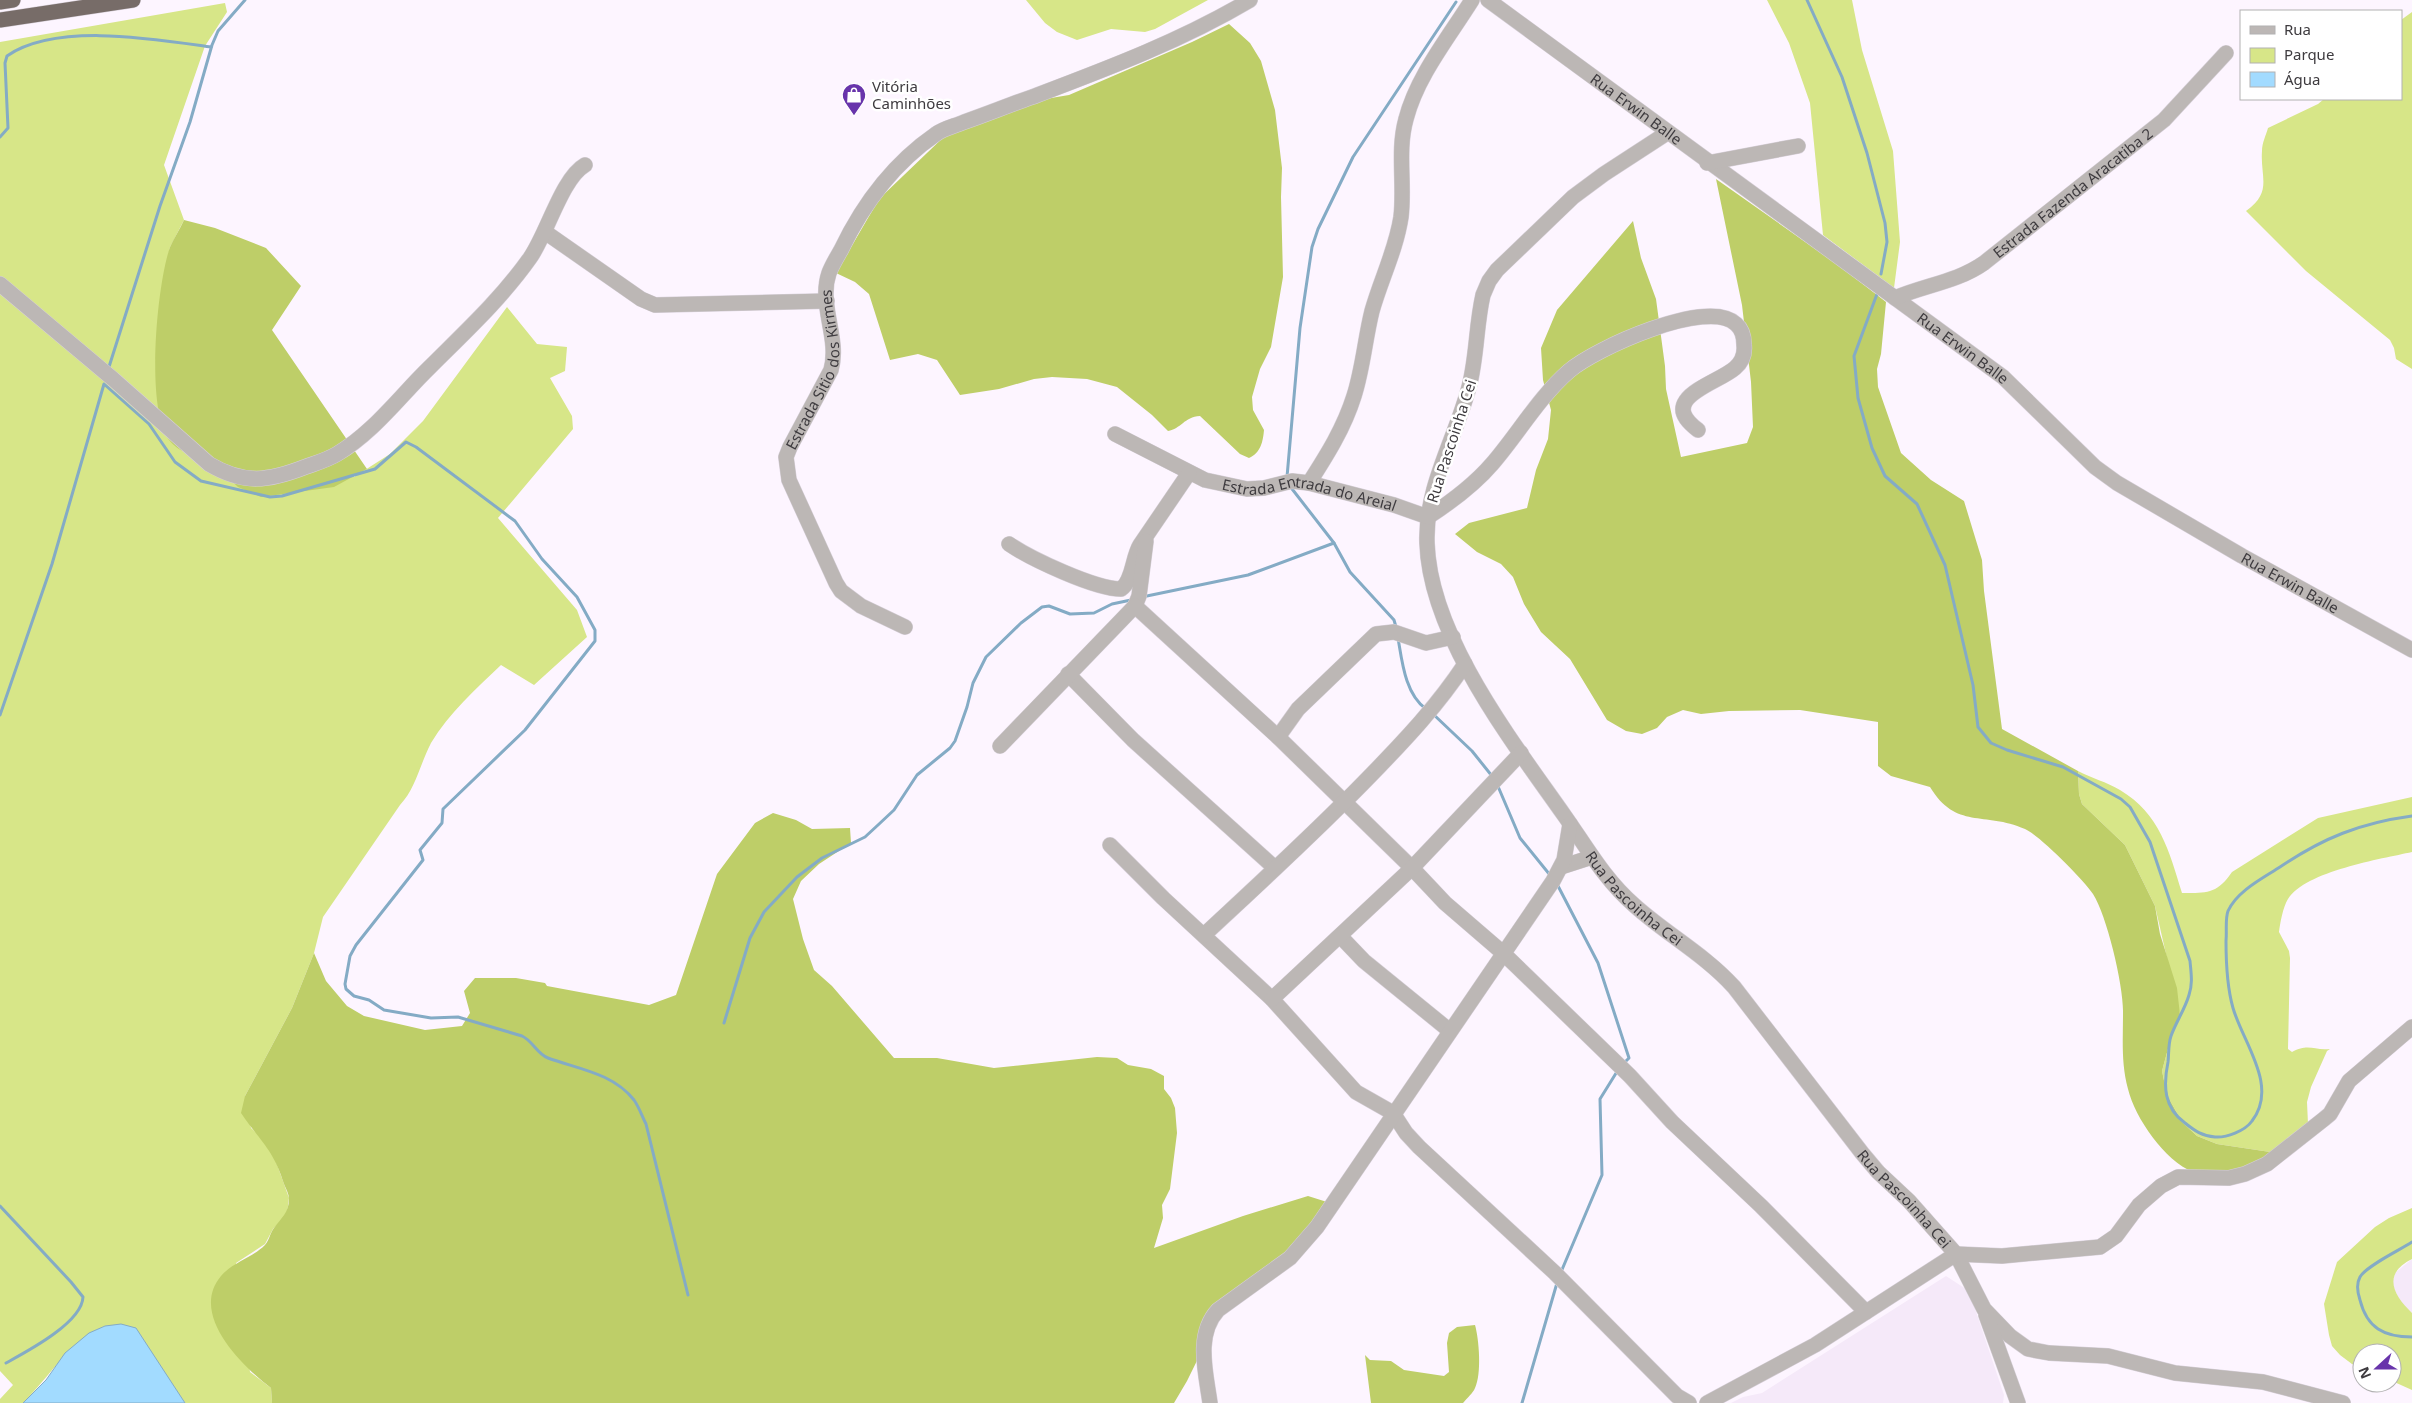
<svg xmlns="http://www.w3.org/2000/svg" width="2412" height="1403" font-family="'Noto Sans',sans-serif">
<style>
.built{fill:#f5e9f9}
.green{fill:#d7e688}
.forest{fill:#bece68}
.water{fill:#a2dbff;stroke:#84abc5}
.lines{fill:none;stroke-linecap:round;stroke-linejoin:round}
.stream{stroke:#84abc5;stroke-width:3}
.minor-casing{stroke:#d7d0d9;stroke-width:16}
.highway-casing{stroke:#d7d0d9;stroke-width:16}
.minor{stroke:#bcb7b5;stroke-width:15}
.highway{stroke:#776c68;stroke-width:15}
.labels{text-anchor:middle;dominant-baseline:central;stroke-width:5;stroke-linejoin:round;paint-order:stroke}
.poi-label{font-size:15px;fill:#3e3b3f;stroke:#fff;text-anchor:start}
.street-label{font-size:15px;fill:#3e3b3f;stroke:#fff}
</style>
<rect width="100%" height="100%" fill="#fdf5ff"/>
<g class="built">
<polygon points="2412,1259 2412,1313 2399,1300 2392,1283 2395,1273"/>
<polygon points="1946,1276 1969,1291 2004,1395 2003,1403 1731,1403 1743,1397 1762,1393"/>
</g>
<g class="green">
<polygon points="1026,0 1208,0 1155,29 1145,32 1111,29 1077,40 1057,32 1045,23"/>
<polygon points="1767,0 1852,0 1862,50 1893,151 1900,242 1894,288 1823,235 1810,103 1789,43"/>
<path d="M225 3 227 12 205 46 164 165 184 220 170 247 162 286 158 334 354 477 390 454 423 421 507 307 537 344 567 347 565 371 550 378 572 416 573 429 498 518 577 610 587 637 534 685 501 665C476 689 449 713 431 743 420 764 416 788 400 805L323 917 314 953 292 1008 245 1096 251 1128 262 1138 274 1156 289 1198 287 1214 273 1229 265 1244 236 1263 250 1372 271 1388 272 1403H185L161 1368 105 1326C68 1343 51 1375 23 1403H0V1399L13 1385 0 1371V42Z"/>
<path d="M2412 12V369L2396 359 2394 348 2390 340 2306 271 2246 211C2273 192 2260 177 2262 151 2262 143 2266 135 2268 128L2318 104 2324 99H2401V20Z"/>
<path d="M2078 771C2091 778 2107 782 2120 790 2160 814 2169 851 2182 893 2207 893 2217 894 2232 872L2318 818 2412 797V852C2381 859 2306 871 2288 899 2283 907 2280 923 2279 932L2289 951 2290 958 2288 1049 2292 1052C2309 1043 2314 1051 2330 1049L2327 1051 2311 1087 2307 1102 2308 1124 2277 1153 2217 1144 2197 1136 2182 1122 2167 1095 2162 1071 2172 1034 2180 1015 2155 906 2125 845 2082 804 2079 794Z"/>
<path d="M2412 1208V1259C2382 1274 2393 1295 2412 1313V1390L2392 1381V1353H2362V1367L2352 1364 2340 1355 2332 1346 2329 1335 2324 1304 2337 1262 2375 1227 2389 1218Z"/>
</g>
<g class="forest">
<path d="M1229 24 1250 43 1261 61 1275 110 1282 168 1281 197 1283 277 1271 347 1260 369 1252 397 1253 410 1264 430C1263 441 1261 453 1249 458L1240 454 1200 416C1184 417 1181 429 1168 431L1152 415 1117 387 1087 379 1052 377 1034 379 999 389 960 395 937 360 918 354 890 360 869 294 855 282 836 273 879 199 952 129 1033 101 1069 95 1192 42Z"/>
<path d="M1716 179 1841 267 1886 302 1881 354 1877 369 1878 387 1901 453 1931 480 1964 501 1982 560 1984 591 2002 729 2078 771 2079 794 2082 804 2125 845 2155 906 2160 934 2177 988 2180 1015 2172 1034 2162 1071 2167 1095 2182 1122 2197 1136 2217 1144 2277 1153C2268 1159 2256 1171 2246 1174 2238 1176 2201 1175 2193 1172 2165 1161 2135 1118 2128 1089 2121 1063 2123 1039 2123 1014 2124 987 2107 916 2093 894 2084 880 2039 835 2025 829 1984 811 1956 830 1930 787L1891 776 1878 766V722L1800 710 1729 711 1701 714 1683 710 1667 717 1657 728 1642 734 1626 731 1607 720 1570 659 1541 632 1524 604 1513 577 1501 564 1477 552 1455 534 1469 523 1527 508 1536 470 1548 439 1551 410 1543 380 1541 348 1557 310 1633 221 1641 258 1656 299 1665 366 1666 389 1681 457 1747 443 1753 427 1751 382 1742 305Z"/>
<path d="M184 220 215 228 266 248 301 286 272 330 367 469 334 487 261 497 238 487 203 454C188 454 179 452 169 440 145 408 157 284 170 247 174 238 180 229 184 220Z"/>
<path d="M773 813 796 820 812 829 850 828 851 843 819 864 801 881 793 899 803 939 814 970 832 986 894 1058H937L994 1068 1097 1057 1117 1058 1128 1065 1151 1069 1164 1076V1089L1171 1098 1175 1108 1177 1133 1170 1189 1162 1205 1163 1218 1154 1248 1243 1216 1308 1196 1327 1202 1331 1216 1220 1314 1187 1381 1174 1403H272L271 1388C241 1365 189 1314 221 1276 233 1262 252 1258 265 1245 269 1241 270 1233 274 1228 281 1218 289 1213 289 1199 289 1194 286 1189 284 1184 274 1150 260 1141 241 1113L245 1096 292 1008 314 953 326 981 347 1006 364 1016 425 1030 462 1026 470 1013 464 991 475 978H516L545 983 547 986 649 1005 676 995 717 874 755 823Z"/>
<path d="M1475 1325C1479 1339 1482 1374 1475 1388 1473 1393 1467 1398 1463 1403H1371L1365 1355 1370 1360 1391 1361 1404 1370 1444 1376 1449 1372 1447 1343 1449 1333 1457 1327Z"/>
</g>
<polygon class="water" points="121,1324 136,1328 185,1403 23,1403 46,1380 65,1353 89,1333 105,1326"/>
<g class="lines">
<g class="stream">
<polyline points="1807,0 1842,77 1867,153 1885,223 1887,242 1881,274"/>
<path d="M0 137 8 128 5 63 7 56C56 22 155 39 211 47"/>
<path d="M1877 294 1854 356 1858 398 1872 448 1885 476 1917 504 1945 565 1973 685 1978 727 1991 743 2007 750 2063 767 2121 799 2130 807 2150 842 2190 961C2191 973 2193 983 2189 995 2185 1009 2176 1022 2171 1036 2168 1045 2169 1054 2168 1062 2163 1086 2164 1108 2185 1123 2195 1131 2202 1136 2215 1137 2226 1138 2245 1131 2252 1121 2279 1086 2243 1043 2233 1008 2227 987 2226 963 2226 941 2227 931 2225 919 2228 911 2237 891 2263 878 2280 867 2323 838 2360 823 2412 816"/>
<polyline points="108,370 160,206 190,122 212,45 218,31 245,0"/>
<polyline points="1287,477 1300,328 1312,247 1318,229 1353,157 1456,2"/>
<polyline points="1289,485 1334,543 1350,572 1394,620 1396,627"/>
<polyline points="1142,597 1248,575 1334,543"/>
<path d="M1398 638C1402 661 1405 694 1426 709"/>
<polyline points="1433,714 1472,751 1492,776"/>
<path d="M0 715 52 564 104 384 149 424 175 462 201 481 270 497 282 496 375 469 406 442 416 447 515 521 542 559 577 597 595 630V641L525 730 443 809 442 823 420 850 423 860 356 945 350 956 345 984 346 989 354 996 369 1000 384 1010 431 1018 458 1017 522 1036C533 1041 537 1054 548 1058 578 1069 613 1073 634 1100 639 1107 642 1116 646 1124L688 1295"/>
<polyline points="1497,784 1520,838 1550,875"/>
<polyline points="1557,884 1598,963 1629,1058 1624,1063"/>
<polyline points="724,1023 750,938 764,912 797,877 822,858 865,837 878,825 894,810 917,775 950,748 955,741 967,707 973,683 986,657 1021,623 1042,607 1049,606 1070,614 1094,613 1112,604 1131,600"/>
<path d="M0 1206 71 1282 83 1297C82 1323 26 1352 6 1363"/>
<path d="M2412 1242C2400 1250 2366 1266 2360 1277 2356 1284 2358 1294 2360 1300 2367 1328 2384 1337 2412 1337"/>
<polyline points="1561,1272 1602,1175 1600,1099 1618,1070"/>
<polyline points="1522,1403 1557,1283"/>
</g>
<g class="minor-casing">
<g id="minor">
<path id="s1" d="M1488 0 2003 377 2095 467 2117 483 2242 556 2412 650"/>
<path id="s2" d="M1667 133 1604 174 1573 197 1497 270 1489 281 1483 295C1476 325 1477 357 1469 387 1455 440 1425 487 1427 543 1430 636 1512 741 1564 815 1586 846 1604 879 1634 905 1666 934 1704 954 1734 987L1862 1153 1878 1172 1909 1201 1956 1254 1984 1309 2010 1336 2028 1349 2049 1353 2108 1356 2175 1373 2263 1382 2343 1403"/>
<polyline points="1707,163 1798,146"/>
<polyline points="545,232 641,299 655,305 827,301"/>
<path d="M0 284 113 379 209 464C244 485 269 481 305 467 316 463 327 460 337 454 374 432 400 396 430 367 465 332 501 299 530 258 547 234 562 178 585 165"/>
<path id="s3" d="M1895 298C1925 285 1957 282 1984 263L2164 120 2226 53"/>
<path id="s4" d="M1115 434 1205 480 1247 489 1264 488 1292 481 1309 483 1394 505 1428 517C1451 502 1474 485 1492 464 1518 434 1539 397 1569 371 1594 349 1708 297 1736 324 1742 329 1744 338 1744 345 1745 354 1742 362 1735 368 1717 384 1655 398 1698 430"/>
<path d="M1309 483C1327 455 1344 428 1354 396 1363 368 1365 339 1372 311 1381 279 1396 250 1401 217 1405 184 1397 151 1406 119 1417 76 1449 37 1472 0"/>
<path d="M1009 544C1031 559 1095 589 1121 589 1133 581 1132 558 1140 545L1189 473"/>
<polyline points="1135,606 1139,596 1146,541"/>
<path id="s5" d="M905 627 861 606 841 591 836 583 789 480 786 457 790 447 831 370C840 338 818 305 829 273 832 265 837 257 841 250 863 204 894 163 936 134 944 128 955 126 964 122 987 114 1009 105 1032 97 1106 69 1181 41 1250 0"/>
<polyline points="1068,674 1133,740 1275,868"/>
<polyline points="1278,737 1298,709 1376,634 1394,632 1426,643 1453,637"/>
<polyline points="1000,746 1135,606 1278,737 1412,868 1445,903 1503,953 1630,1076 1672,1122 1761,1206 1866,1312"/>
<polyline points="1110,845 1163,898 1272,999 1356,1092 1393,1113 1406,1133 1419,1147 1555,1273 1677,1396 1689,1403"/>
<polyline points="1561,867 1592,857"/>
<path d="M1204 935C1261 882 1318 830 1372 774 1406 739 1438 705 1465 664"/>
<polyline points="1341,937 1364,961 1450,1031"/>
<polyline points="1272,999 1412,868 1521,753"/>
<polyline points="1986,1315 2018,1403"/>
<path d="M1210 1403C1206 1373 1195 1335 1218 1310L1290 1258 1317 1227 1553 881 1564 860 1570 824"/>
<polyline points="1707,1403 1815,1345 1956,1254 2002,1256 2100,1247 2116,1236 2139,1205 2161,1186 2178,1177 2229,1178 2245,1174 2267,1164 2324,1119 2330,1114 2349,1081 2412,1027"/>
</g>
</g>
<g class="highway-casing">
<g id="highway">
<polyline points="0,2 13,0"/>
<polyline points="0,20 133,0"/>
</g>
</g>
<use href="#minor" class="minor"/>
<use href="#highway" class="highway"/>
</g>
<defs>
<g id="shop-pin" transform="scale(1.25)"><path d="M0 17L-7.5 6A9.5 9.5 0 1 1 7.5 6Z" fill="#6834ab" stroke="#fff"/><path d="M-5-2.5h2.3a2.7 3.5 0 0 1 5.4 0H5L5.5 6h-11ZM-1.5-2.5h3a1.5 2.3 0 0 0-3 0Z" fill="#fff"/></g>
</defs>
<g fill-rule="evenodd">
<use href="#shop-pin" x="854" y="95"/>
</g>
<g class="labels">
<g class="poi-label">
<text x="872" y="86">Vitória<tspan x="872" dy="17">Caminhões</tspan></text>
</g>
<g class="street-label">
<text stroke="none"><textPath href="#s1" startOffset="184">Rua Erwin Balle</textPath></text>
<text stroke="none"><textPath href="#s3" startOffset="209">Estrada Fazenda Aracatiba 2</textPath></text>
<text stroke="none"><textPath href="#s1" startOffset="589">Rua Erwin Balle</textPath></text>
<text stroke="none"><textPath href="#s5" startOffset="314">Estrada Sitio dos Kirmes</textPath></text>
<text transform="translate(1451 441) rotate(-72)">Rua Pascoinha Cei</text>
<text stroke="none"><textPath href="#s4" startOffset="208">Estrada Entrada do Areial</textPath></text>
<text stroke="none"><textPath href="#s1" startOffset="994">Rua Erwin Balle</textPath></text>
<text stroke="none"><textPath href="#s2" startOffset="922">Rua Pascoinha Cei</textPath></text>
<text stroke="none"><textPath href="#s2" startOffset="1328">Rua Pascoinha Cei</textPath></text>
</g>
</g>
<rect x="2240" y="10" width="162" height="90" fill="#ffffff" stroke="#b2b1b2"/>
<rect x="2250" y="26" width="25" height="8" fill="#bcb7b5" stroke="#b2b1b2"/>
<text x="2284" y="35" font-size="15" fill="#3e3b3f">Rua</text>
<rect x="2250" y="48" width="25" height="15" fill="#d7e688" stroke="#b2b1b2"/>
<text x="2284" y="60" font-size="15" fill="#3e3b3f">Parque</text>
<rect x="2250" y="72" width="25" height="15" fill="#a2dbff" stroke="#b2b1b2"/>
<text x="2284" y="85" font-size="15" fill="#3e3b3f">Água</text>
<g transform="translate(2377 1368) rotate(249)"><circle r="24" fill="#ffffff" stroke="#b2b1b2"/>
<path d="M0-4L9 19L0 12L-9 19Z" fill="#6834ab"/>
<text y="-8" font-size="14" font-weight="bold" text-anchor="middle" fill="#3e3b3f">N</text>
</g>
</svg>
